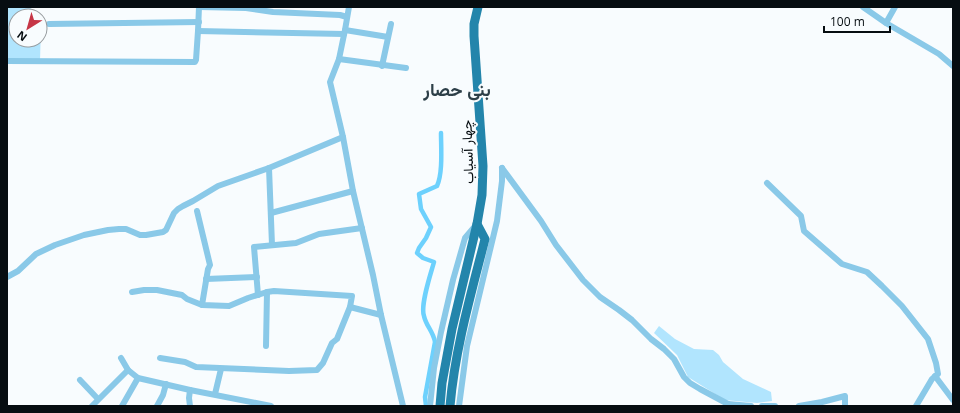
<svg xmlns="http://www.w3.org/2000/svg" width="960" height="413" font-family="'Open Sans',Vazirmatn,sans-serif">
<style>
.green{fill:#b1e5fe}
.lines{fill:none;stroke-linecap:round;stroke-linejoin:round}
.canal{stroke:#6dd1fd;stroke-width:4.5}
.minor{stroke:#8ac9e8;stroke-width:6}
.highway{stroke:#2385ab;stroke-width:9}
.labels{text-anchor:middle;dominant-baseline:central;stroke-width:4;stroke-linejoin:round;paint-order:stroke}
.street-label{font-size:14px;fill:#060d11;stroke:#f8fcfe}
.district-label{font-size:18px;font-weight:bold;fill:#2d3f48;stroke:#f8fcfe}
</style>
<rect width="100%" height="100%" fill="#f8fcfe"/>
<g class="green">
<polygon points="7,7 31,7 30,16 16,16 16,40 40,40 40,24 41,24 40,61 7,61"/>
<polygon points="659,326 675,339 694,349 713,350 719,355 723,362 743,379 771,392 772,401 757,403 725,400 688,377 677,355 654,333"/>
</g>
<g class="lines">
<path class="canal" d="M426 406 425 397 435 342C433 331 426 326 424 316 420 305 431 273 434 262L423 258 417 253 419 248 426 238 431 227 421 209 419 194 437 186C443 173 441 148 441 133"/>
<g class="minor">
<polyline points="199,7 246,8 273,12 340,15 347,17"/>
<polyline points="349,7 345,30 339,59 330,82 343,137 353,191 373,275 381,315 403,406"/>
<polyline points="863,7 886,23 939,54 953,66"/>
<polyline points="886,23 895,7"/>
<polyline points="49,24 199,22"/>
<polyline points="345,30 388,37"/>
<polyline points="198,31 344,34"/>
<polyline points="339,59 406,68"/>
<polyline points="7,61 195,62 196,60 198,31 199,7"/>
<polyline points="382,66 391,24"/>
<polyline points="269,168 272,245"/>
<polyline points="502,168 541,221 556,245 583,280 600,297 619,310 632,320 651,339 664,349 674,359 684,377 690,383 700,389 728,404 729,406"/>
<polyline points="767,183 801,216 804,231 842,264 867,272 882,286 902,306 928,339 936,363 938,374 932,379 916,406"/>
<polyline points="197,211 210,265 208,269 202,305"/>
<polyline points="271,213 353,191"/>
<polyline points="7,277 18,271 36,254 55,245 84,235 108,230 119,229 126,229 140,235 146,235 163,232 166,230 174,213 178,209 183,206 193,201 218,186 269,168 343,137"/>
<polyline points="206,279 257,277"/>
<polyline points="132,292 144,290 157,290 182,295 187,299 202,305 229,306 248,298 267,292 274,291 352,296 350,307 337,339 332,343 323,363 317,370 289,371 196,367 185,362 160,358"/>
<polyline points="258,295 254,247 296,243 319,234 362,228"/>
<polyline points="350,307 381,315"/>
<polyline points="266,346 267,292"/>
<polyline points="121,358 128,370 138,378 190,390 271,406"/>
<polyline points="935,376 953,400"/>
<polyline points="80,380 98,399"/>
<polyline points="190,390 189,398 190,406"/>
<polyline points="215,394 221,369"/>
<polyline points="728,404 751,406"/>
<polyline points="92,406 128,370"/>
<polyline points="122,406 138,378"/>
<polyline points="157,406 163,395 166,384"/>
<polyline points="430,406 434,368 441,332 453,280 465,238 476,225"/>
<polyline points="459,406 467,346 497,221 502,181 502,168"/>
<polyline points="762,406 775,406"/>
<polyline points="799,406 822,402 845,396 845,406"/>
</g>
<g class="highway">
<polyline points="440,406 442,383 452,329 477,224 482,195 483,166 474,36 474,24 478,7"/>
<path d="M450 406C455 349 471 294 485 239L477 224"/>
</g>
</g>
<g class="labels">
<g class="street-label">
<text transform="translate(467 152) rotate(-92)">چهار آسیاب</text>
</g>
<g class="district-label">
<text x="457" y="89">بنی حصار</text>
</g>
</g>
<rect width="960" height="413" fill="none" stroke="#060d11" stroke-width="16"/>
<g transform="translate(28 28) rotate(217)"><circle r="19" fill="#f8fcfe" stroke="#979c9f"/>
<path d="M0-3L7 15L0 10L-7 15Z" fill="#c63646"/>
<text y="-6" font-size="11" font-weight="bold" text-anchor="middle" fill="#060d11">N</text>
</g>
<path d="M824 26v6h66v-6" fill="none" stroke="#060d11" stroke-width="2"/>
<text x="830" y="26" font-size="12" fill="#060d11" stroke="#f8fcfe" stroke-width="3" paint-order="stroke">100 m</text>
</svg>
